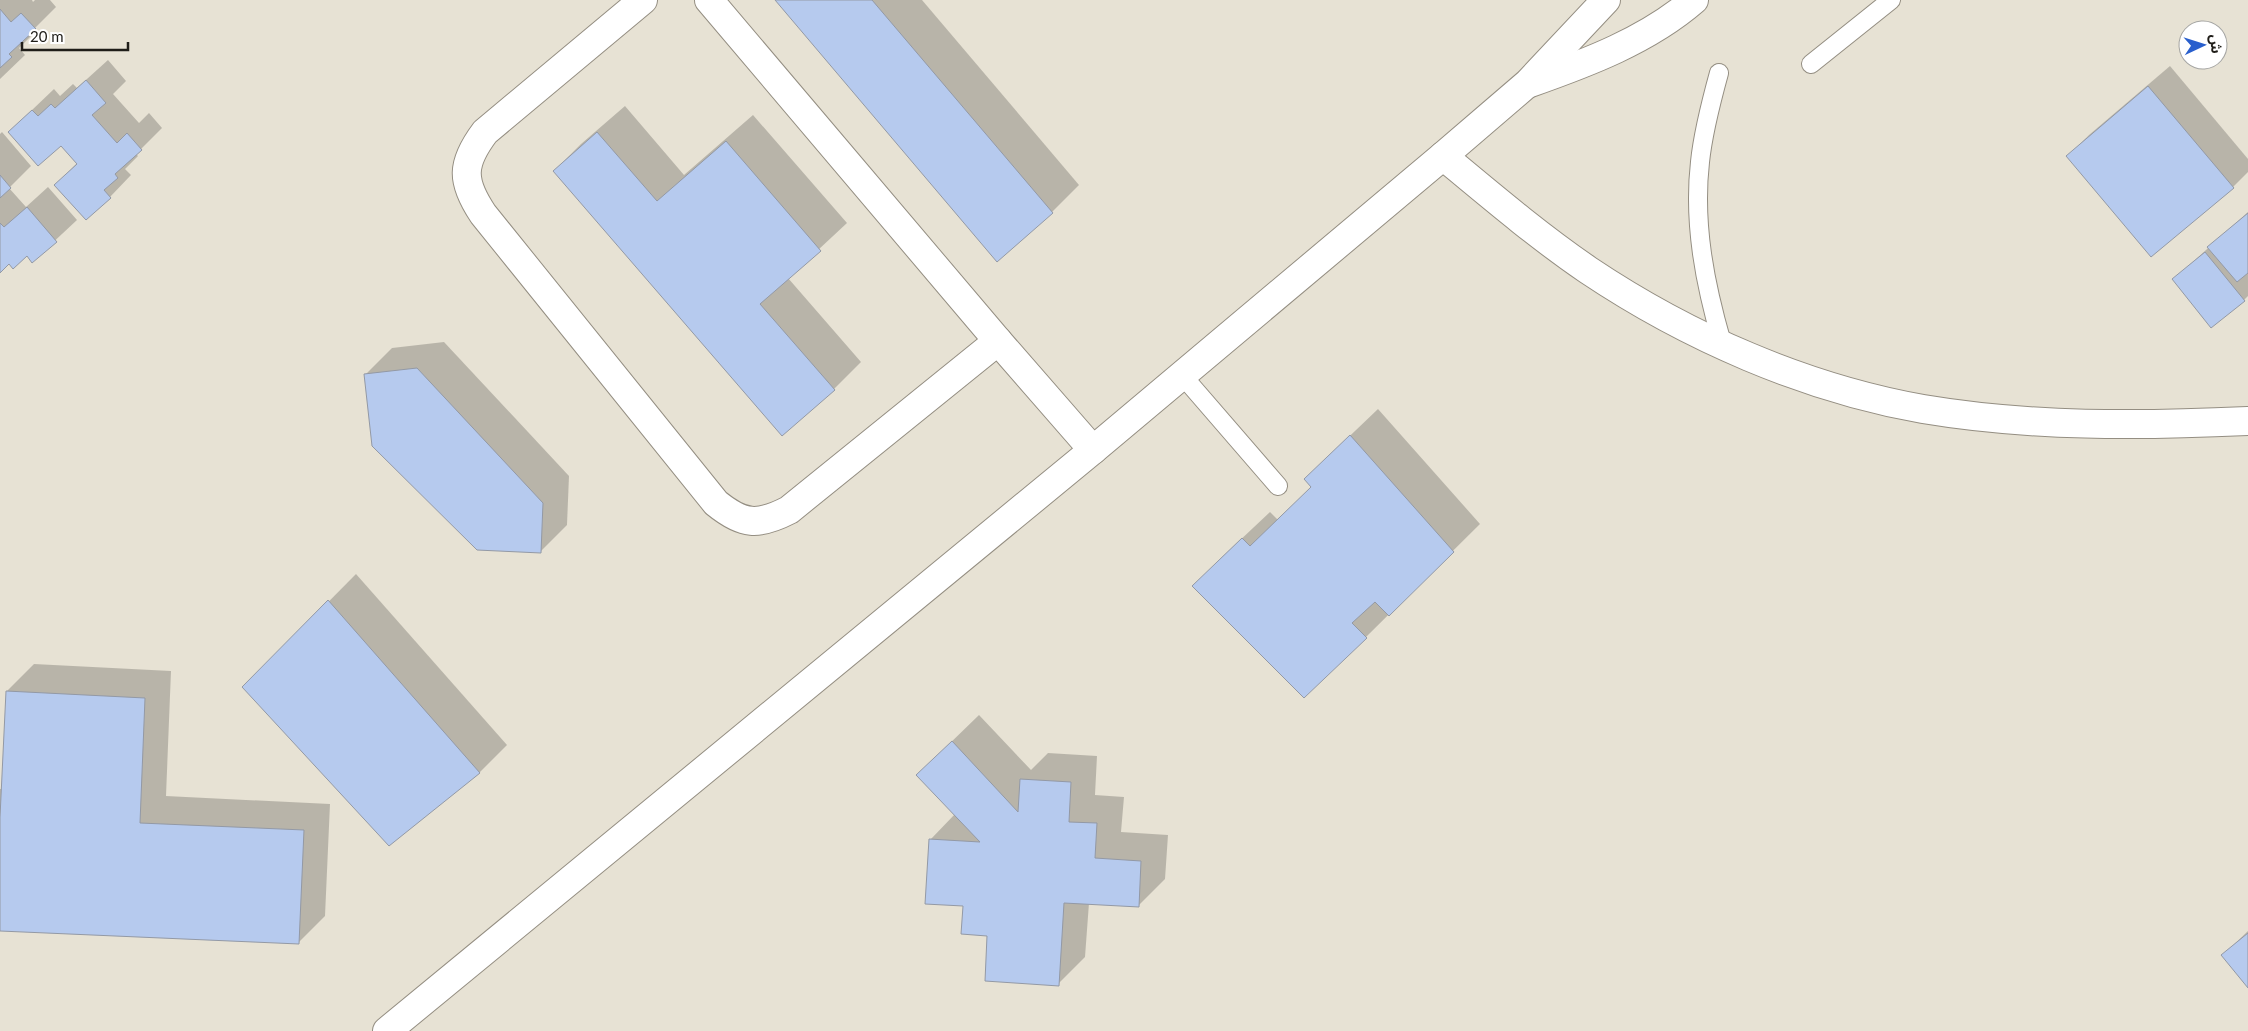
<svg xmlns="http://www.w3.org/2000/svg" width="2248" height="1031" font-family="Lato,'Noto Sans Arabic',sans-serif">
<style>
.shadow{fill:#0003}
.building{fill:#b6caee;stroke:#9399a5}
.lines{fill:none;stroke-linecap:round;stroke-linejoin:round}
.lane-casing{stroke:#948e82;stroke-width:20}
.street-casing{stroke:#948e82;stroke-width:30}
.lane{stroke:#fff;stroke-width:18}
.street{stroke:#fff;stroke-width:28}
</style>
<rect width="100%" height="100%" fill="#e7e2d4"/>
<g class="shadow">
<polygon points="0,0 32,0 33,2 35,0 50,0 56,7 30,33 32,35 19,48 25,55 0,79"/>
<polygon points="777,0 922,0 1079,185 1052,212 997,260"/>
<polygon points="108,60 126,81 113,94 139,123 149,113 162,128 136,154 138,156 125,169 131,175 110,197 56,185 78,162 61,144 9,132 54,89 60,96 73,84 77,88"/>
<polygon points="2170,66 2248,159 2248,172 2233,187 2068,156 2089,135"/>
<polygon points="625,106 684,175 753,115 847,223 788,278 861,362 834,389 782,434 554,171 581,144"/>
<polygon points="2,132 31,166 9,188 26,207 48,187 77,220 32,262 27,255 9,263 0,271 0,134"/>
<polygon points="2248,212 2248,296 2244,300 2174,279"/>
<polygon points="444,342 569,476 567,525 540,552 365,375 392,348"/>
<polygon points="1378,409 1480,524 1366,637 1220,559 1270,512 1278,520 1312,487 1333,452"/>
<polygon points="356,574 507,745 480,772 389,844 244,687"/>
<polygon points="34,664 171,671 166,796 330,804 325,916 298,943 0,930 0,789 3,789 7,691"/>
<polygon points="979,715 1031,770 1048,753 1097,756 1095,795 1124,797 1121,832 1168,835 1165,879 1138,906 1089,903 1085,957 1058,984 989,934 964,905 930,840 955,814 945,748"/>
<polygon points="2248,931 2248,986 2223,955"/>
</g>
<g class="building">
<polygon points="775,0 872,0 1053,213 997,262"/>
<polygon points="0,9 11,22 21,13 36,29 9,54 12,57 0,68"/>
<polygon points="86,80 106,103 92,115 117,143 127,133 142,150 115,174 118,178 104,190 111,198 86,220 54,185 77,164 61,146 38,166 8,132 32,110 38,116 51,104 55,108"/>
<polygon points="2148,86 2234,188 2151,257 2066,156"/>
<polygon points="597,132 657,201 726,141 821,251 760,304 835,390 782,436 553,171"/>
<polygon points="0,175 11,188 0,198"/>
<polygon points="27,207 57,242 32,263 27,256 13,269 9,264 0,273 0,223 4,227"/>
<polygon points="2248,213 2248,273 2237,282 2207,247"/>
<polygon points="2205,252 2245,301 2211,328 2172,279"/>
<polygon points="417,368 543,503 541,553 477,550 372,446 364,374"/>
<polygon points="1350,435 1454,552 1389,616 1375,602 1352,623 1367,638 1304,698 1192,586 1242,538 1250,546 1311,487 1304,479"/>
<polygon points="328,600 480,773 389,846 242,687"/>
<polygon points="6,691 145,698 140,823 304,830 299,944 0,931 0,817"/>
<polygon points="952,741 1018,812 1020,779 1071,782 1069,822 1097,823 1095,858 1141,861 1139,907 1064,903 1059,986 985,981 987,936 961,934 963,906 925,904 929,839 980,842 916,775"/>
<polygon points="2248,933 2248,988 2221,955"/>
</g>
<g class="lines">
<g class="lane-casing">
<g id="lane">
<polyline points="1811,64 1891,0"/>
<path d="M1719 73C1711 102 1703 132 1700 162 1693 224 1705 284 1722 343"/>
<polyline points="1182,375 1278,486"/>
</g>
</g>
<g class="street-casing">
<g id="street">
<path d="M643 0 485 132C461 164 461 181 483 214L716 503C743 525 758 526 789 510L998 341"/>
<polyline points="709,0 998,341 1093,450"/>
<path d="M1530 83C1587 63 1648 40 1694 0"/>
<path d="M1443 156C1490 195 1537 235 1588 270 1688 337 1805 388 1923 409 2030 427 2140 426 2248 421"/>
<polyline points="387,1031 1093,450 1443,156 1528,83 1606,0"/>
</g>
</g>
<use href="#lane" class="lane"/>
<use href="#street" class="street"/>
</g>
<g transform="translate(2203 45) rotate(86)"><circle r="24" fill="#ffffff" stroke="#a5a5a3"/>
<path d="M0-4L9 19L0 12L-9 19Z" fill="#295fcd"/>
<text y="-8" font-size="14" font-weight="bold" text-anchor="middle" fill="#1f1d18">ش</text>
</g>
<path d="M22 42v8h106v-8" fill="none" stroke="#1f1d18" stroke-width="2.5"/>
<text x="30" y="42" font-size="15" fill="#1f1d18" stroke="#ffffff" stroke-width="4" paint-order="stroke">20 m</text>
</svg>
